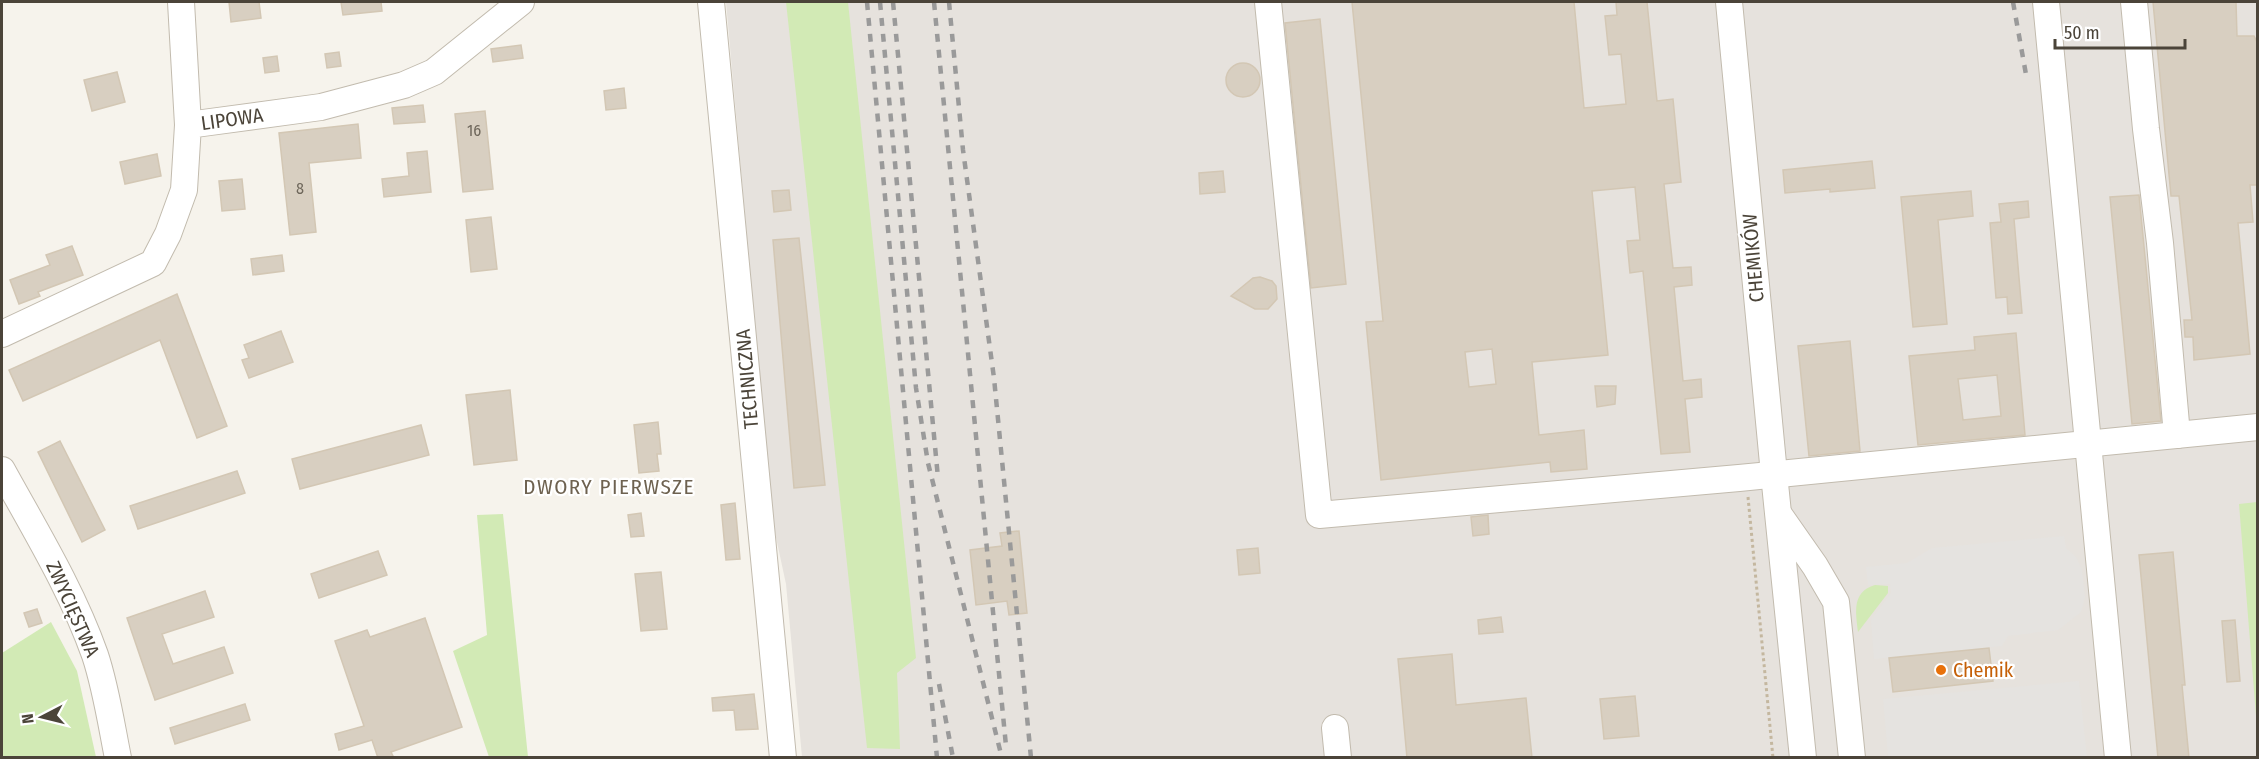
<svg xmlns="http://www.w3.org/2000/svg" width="2259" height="759" font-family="'Fira Sans Condensed',sans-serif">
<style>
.industrial{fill:#e6e2dd}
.green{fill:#d2eab5}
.parking{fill:#e5e3e0}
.building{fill:#d8cfc1;stroke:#d3c7b4;stroke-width:1.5;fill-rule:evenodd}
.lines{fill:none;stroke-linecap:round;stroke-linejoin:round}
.minor-casing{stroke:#c2bbae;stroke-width:28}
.path{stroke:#c4b79f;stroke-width:3;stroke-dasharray:3 3;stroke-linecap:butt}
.minor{stroke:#fff;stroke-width:26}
.rail{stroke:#9a9a9a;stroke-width:4.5;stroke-dasharray:8 8;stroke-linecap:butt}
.food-dot{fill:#e8710a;stroke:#fff;stroke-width:2}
.labels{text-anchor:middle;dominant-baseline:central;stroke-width:4.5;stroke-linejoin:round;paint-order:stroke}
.number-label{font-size:16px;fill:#6e675b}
.street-label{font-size:20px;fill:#4b4439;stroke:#fff}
.food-label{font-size:20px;fill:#c56008;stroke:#fff;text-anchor:start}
.neighbourhood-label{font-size:21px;letter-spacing:1.5px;fill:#6e6250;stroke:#fff}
</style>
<rect width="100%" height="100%" fill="#f6f3ec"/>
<polygon class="industrial" points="726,2 2257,2 2257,757 802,757 786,584 772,519"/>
<g class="green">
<polygon points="786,2 848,2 916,658 897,673 900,749 867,748"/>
<polygon points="2257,502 2258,502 2257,728 2239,504"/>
<polygon points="503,514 528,757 489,757 453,651 487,635 477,515"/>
<path d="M1875 585 1888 586V593L1858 632C1856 613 1851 592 1875 585Z"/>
<polygon points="51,622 77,671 96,757 2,757 2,653"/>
</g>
<g class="parking">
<polygon points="2064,536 2066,548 2076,557 2082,570 2085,598 2081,612 2058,630 2008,636 2002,646 1874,659 1871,620 1891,593 1890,584 1868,585 1866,567 1907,563 1932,548"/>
<polygon points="2079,681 2087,757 1888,757 1883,699"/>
</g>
<g class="building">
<polygon points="229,2 259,2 261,18 231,22"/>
<polygon points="341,2 381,2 382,11 343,15"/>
<path d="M1352 2H1574L1584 108 1626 104 1621 54 1609 55 1605 16 1617 15 1616 2H1647L1657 101 1673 99 1681 182 1664 184 1673 268 1691 267 1692 285 1674 287 1683 381 1701 379 1702 397 1685 399 1690 452 1661 454 1643 271 1630 273 1627 241 1640 240 1635 187 1592 191 1608 355 1532 362 1539 435 1584 430 1587 469 1551 472 1550 462 1381 480 1366 322 1383 321ZM1492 349 1496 384 1469 387 1465 352Z"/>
<polygon points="2153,2 2236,2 2237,36 2254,36 2258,44 2258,185 2250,185 2253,222 2238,223 2250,354 2194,360 2193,337 2185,337 2184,320 2192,320 2179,196 2171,196"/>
<polygon points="1320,19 1346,284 1311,288 1285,23"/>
<polygon points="521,45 523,58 493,62 491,49"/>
<polygon points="339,52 341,66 327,68 325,54"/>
<polygon points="277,56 279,71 265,73 263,58"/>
<circle cx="1243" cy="80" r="17"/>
<polygon points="117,72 125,102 92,111 84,80"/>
<polygon points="624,88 626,108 606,110 604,91"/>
<polygon points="423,105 425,122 394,124 392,108"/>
<polygon points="485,111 493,189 463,192 455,114"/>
<polygon points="358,124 361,158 309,163 316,232 290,235 279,133"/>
<polygon points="427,151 431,192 384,197 382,179 409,176 407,153"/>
<polygon points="157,154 161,176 125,184 120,162"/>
<polygon points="1872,161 1875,188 1830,192 1830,189 1785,193 1783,170"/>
<polygon points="1223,171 1225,192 1200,194 1199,173"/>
<polygon points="242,179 245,209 222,211 219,181"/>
<polygon points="789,190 791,210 774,212 772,191"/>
<polygon points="1971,191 1973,216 1938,220 1947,324 1913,327 1901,197"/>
<polygon points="2139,195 2161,421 2132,424 2110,197"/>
<polygon points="2028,201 2029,217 2014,219 2022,313 2008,314 2007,297 1996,298 1990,223 2001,222 1999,204"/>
<polygon points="491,217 497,269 471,272 466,220"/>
<polygon points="799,238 825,485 794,488 773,240"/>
<polygon points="72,246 83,275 38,292 40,296 19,304 10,280 50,265 46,255"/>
<polygon points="282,255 284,271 253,275 251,259"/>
<polygon points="1260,277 1272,281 1276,286 1277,299 1268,309 1255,309 1231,296 1253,278"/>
<polygon points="177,294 227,426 197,438 160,340 23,401 9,370"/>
<polygon points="281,331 293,362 249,378 242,360 249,358 244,345"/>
<path d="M2016 333 2025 435 1918 445 1909 356 1975 350 1974 337ZM1997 375 2001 416 1963 420 1958 379Z"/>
<polygon points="1850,341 1860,451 1809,456 1798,346"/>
<polygon points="1595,386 1616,386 1615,404 1597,407"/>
<polygon points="510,390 517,460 474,465 466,395"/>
<polygon points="658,422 661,454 657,454 659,471 639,473 634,425"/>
<polygon points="421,425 429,455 300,489 292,459"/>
<polygon points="60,441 105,530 82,542 38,452"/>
<polygon points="237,471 245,493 138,529 130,506"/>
<polygon points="735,503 740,559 726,560 721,505"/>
<polygon points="641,513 644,536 631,537 628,515"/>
<polygon points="1488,515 1489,534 1473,536 1471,517"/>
<polygon points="1019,531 1027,613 1009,615 1007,601 976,605 970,550 1002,546 1000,533"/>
<polygon points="1258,548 1260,573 1239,575 1237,550"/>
<polygon points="378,551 387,575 319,598 311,574"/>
<polygon points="2173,552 2185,685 2182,685 2189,758 2158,758 2139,555"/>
<polygon points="661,572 667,629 641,631 635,574"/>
<polygon points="205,591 214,617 162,634 173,664 224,647 233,673 155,700 127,618"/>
<polygon points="37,609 42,623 29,627 24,613"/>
<polygon points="1501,617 1503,632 1479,634 1478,620"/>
<polygon points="425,618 462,727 391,752 394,758 378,758 372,740 339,750 335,734 364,726 335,641 367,630 370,637"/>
<polygon points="2235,620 2240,681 2227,682 2222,621"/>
<polygon points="1989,648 1993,681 1893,692 1889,658"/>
<polygon points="1452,654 1456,705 1526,698 1532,758 1407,758 1398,659"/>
<polygon points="754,694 758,729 736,730 734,710 713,711 712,698"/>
<polygon points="1635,696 1639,736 1604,739 1600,699"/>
<polygon points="245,704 250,720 175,744 170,728"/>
</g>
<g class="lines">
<g class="minor-casing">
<g id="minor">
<polyline points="181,2 188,125"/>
<polyline points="711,2 783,758"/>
<polyline points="1268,2 1319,515 1739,478 2258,427"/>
<polyline points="1729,2 1774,474 1803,758"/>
<polyline points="2046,2 2118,758"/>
<polyline points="2134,2 2146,129 2160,243 2177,435"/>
<polyline points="2,334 153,263 168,234 184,190 188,125 321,107 404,85 434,72 521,2"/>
<path d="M2 470C35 530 72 590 95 655 106 688 111 723 118 758"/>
<polyline points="1780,516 1815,566 1836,602 1852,758"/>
<polyline points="1335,728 1338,758"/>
</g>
</g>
<polyline class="path" points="1748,497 1773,758"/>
<use href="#minor" class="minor"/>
<g class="rail">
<polyline points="867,2 937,758"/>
<polyline points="880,2 916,388 928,463 1002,758"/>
<polyline points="893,2 938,478"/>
<polyline points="934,2 1006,746"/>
<polyline points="949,2 963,150 994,378 1031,758"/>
<polyline points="2013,2 2027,80"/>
<polyline points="939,684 953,758"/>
</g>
</g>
<circle class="food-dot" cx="1941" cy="670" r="6"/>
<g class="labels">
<g class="number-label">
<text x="474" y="130">16</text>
<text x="300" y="188">8</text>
</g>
<g class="street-label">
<text transform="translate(232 119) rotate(-8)">LIPOWA</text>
<text transform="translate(1753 258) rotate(-95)">CHEMIKÓW</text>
<text transform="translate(747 379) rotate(-95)">TECHNICZNA</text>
<text transform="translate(73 609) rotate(66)">ZWYCIĘSTWA</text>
</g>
<g class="food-label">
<text x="1953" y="670">Chemik</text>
</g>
<g class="neighbourhood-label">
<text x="609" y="487">DWORY PIERWSZE</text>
</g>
</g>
<rect width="2259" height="759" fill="none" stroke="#4b4439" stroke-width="6"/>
<g transform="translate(42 717) rotate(263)" stroke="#ffffff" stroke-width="4.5" paint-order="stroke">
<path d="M0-4.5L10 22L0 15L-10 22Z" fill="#4b4439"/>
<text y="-9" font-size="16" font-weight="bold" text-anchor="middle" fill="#4b4439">N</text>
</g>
<path d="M2055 39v9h130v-9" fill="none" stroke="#4b4439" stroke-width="3"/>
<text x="2064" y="39" font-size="18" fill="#4b4439" stroke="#ffffff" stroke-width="4.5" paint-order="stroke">50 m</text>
</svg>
